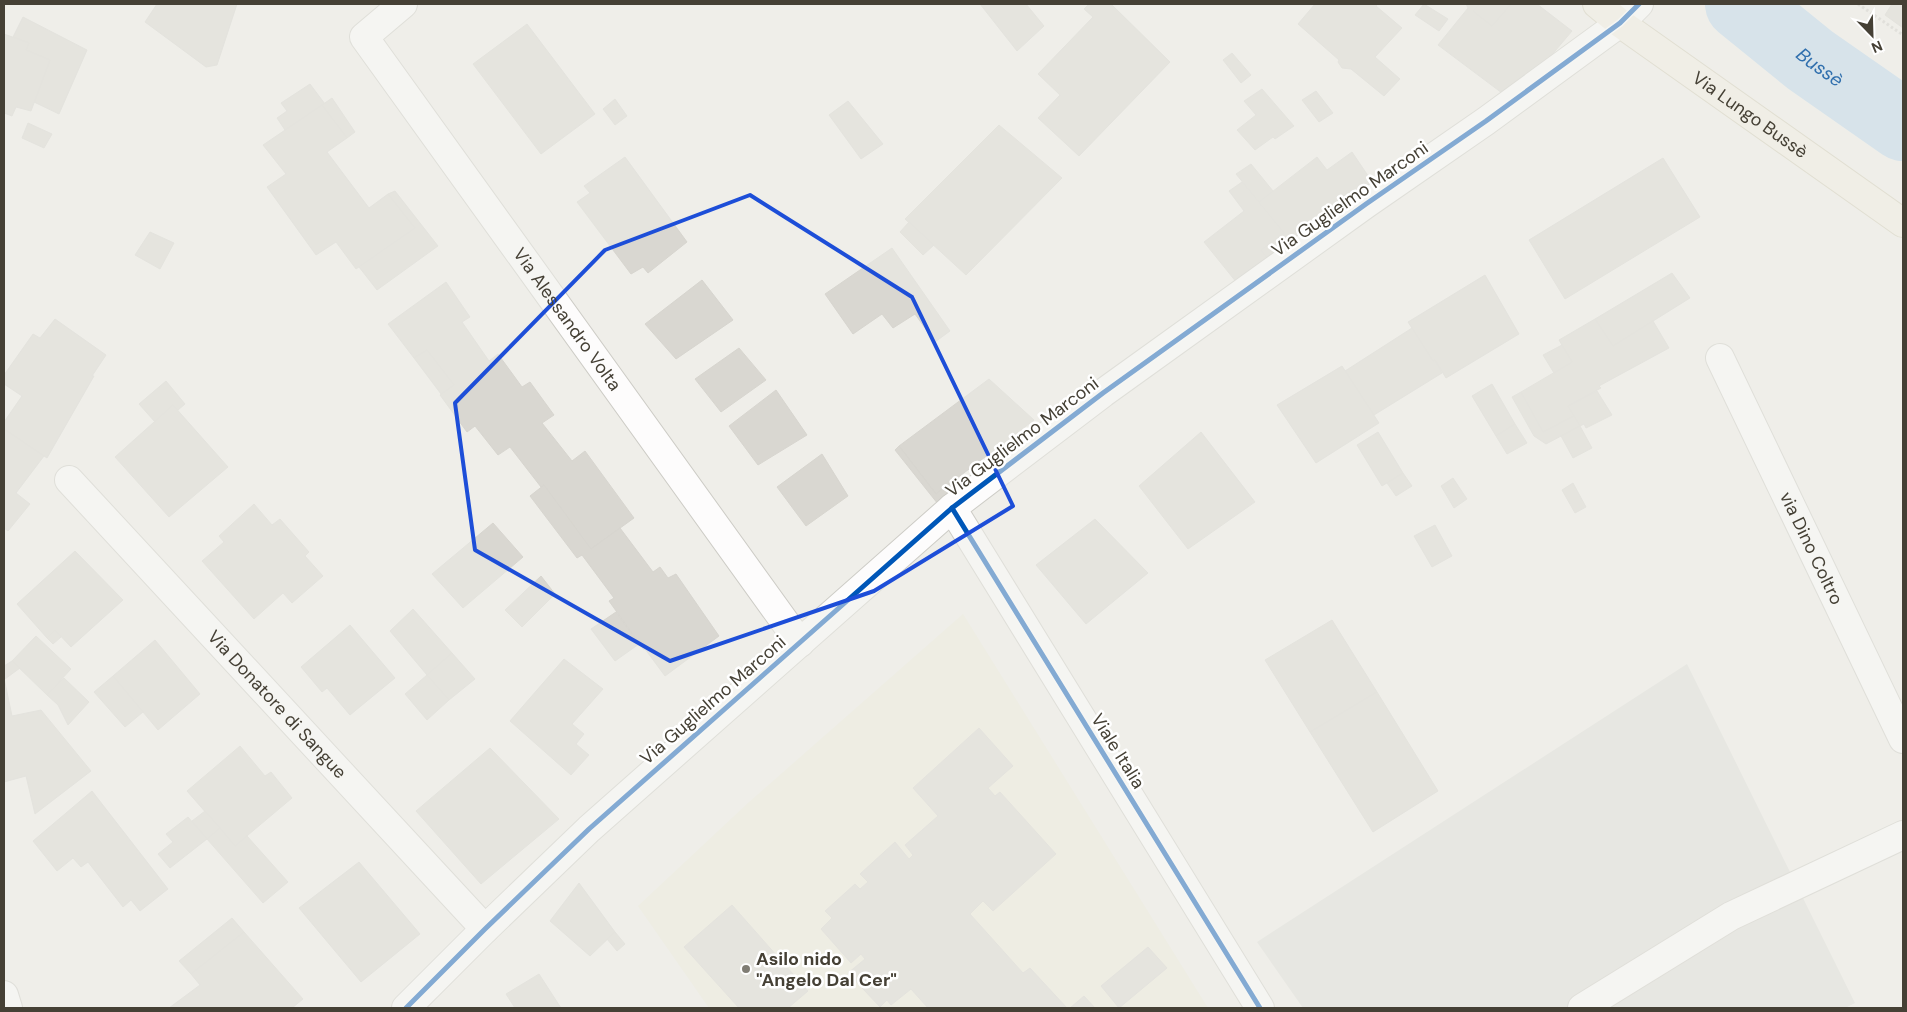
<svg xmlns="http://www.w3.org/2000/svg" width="1907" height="1012" font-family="'DM Sans',sans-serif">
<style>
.education{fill:#edeadb}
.parking{fill:#deddd9}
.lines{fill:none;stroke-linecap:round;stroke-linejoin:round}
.river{stroke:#bad5ec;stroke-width:72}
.building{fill:#d9d7d1;stroke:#d7d5cf}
.minor-casing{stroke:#cdccc6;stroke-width:30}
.major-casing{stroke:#d1cbb6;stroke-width:30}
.path{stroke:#d0ceca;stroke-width:3;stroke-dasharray:2.5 2.5;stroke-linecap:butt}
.minor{stroke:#fdfcfc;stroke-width:28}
.major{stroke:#f1eee3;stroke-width:28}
.cycleway-casing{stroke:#fff;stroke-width:8}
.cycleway{stroke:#0057b8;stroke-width:5}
.marked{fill:none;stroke:#1d4ed8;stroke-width:4;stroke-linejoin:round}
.poi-dot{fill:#807d74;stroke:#fff;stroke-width:2}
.labels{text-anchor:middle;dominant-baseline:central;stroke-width:5;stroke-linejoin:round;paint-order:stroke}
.street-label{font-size:18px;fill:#454035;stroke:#fff}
.poi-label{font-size:18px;font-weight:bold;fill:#454035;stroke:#fff;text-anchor:start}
.water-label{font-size:19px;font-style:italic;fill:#3170ae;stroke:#fff}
</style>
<rect width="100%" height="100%" fill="#efeee9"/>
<polygon class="education" points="963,614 1208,1008 709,1008 638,906 748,803"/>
<polygon class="parking" points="1687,664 1855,1003 1845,1008 1303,1008 1257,942"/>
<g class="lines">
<path class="river" id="s1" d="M1741 4 1810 60 1903 125"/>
</g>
<g class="building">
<polygon points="157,4 237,4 217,65 206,67 145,22"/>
<polygon points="980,4 1026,4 1044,26 1017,51"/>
<polygon points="1089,4 1111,4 1170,62 1079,156 1038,118 1060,95 1038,74 1093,17 1084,9"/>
<polygon points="1315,4 1378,4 1376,6 1402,28 1375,57 1400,79 1384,96 1351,69 1342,68 1338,62 1339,60 1298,24"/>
<polygon points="1424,4 1448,19 1439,31 1415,15"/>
<polygon points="1466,4 1480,4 1473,11 1492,26 1511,4 1537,4 1572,31 1539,70 1502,93 1438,45 1468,8"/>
<polygon points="1480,4 1511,4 1492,26 1473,11"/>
<polygon points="1892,4 1903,4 1903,28 1885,15"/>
<polygon points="23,17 87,50 59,114 34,102 50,60 26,50 29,43 13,37"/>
<polygon points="527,24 595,114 541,154 473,64"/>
<polygon points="4,34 29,43 26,50 50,60 31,111 16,107 12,116 4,113"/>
<polygon points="1232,53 1251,75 1241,83 1223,60"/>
<polygon points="310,84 325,104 285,130 277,118 287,111 281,103"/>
<polygon points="1262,89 1294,126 1275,139 1273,137 1255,150 1237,130 1256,115 1244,101"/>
<polygon points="1316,91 1333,113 1319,122 1302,100"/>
<polygon points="332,98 355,132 347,138 322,105"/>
<polygon points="615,99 627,116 615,125 603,109"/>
<polygon points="848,101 883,144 861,159 829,115"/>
<polygon points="322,105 347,138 327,152 369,208 388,194 415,228 356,269 336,242 316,255 267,187 286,174 263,145"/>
<polygon points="28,123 52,134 44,148 22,138"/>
<polygon points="999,125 1062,178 966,275 905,219"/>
<polygon points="1352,152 1375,186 1269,261 1261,250 1284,233 1259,202 1317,157 1327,170"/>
<polygon points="625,157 687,242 648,273 643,267 631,274 577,202 590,193 584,186"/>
<polygon points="1663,158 1700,217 1565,299 1529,240"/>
<polygon points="1251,164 1273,191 1259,202 1236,174"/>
<polygon points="1242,182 1284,233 1261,250 1269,261 1237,283 1204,242 1244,211 1229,191"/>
<polygon points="395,191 438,246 377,290 359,267 415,228 388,194"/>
<polygon points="909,222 934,245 923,255 900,232"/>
<polygon points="150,232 174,243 160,269 135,255"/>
<polygon points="892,248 950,331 935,342 915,314 893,328 882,314 853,334 825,294"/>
<polygon points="1672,273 1690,298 1613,346 1595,319"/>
<polygon points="1485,275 1519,334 1446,378 1435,360 1433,361 1408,322"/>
<polygon points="702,280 733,320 676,359 645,324"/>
<polygon points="446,282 470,317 462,322 489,361 498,354 522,387 530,382 554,415 542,423 572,461 585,451 634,518 591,549 544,485 541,487 510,447 498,455 475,426 467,432 440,395 454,385 427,350 414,358 388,324"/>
<polygon points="55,319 106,355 92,376 94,376 47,458 4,429 4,422 22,396 4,384 4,375 33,334 40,338"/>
<polygon points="1595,319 1613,346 1653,321 1669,348 1599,386 1601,388 1568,406 1574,416 1543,432 1521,392 1572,362 1559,340"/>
<polygon points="1412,328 1433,361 1435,360 1442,373 1374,415 1345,371"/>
<polygon points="1562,345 1572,362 1554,373 1543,355"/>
<polygon points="739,348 766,380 721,412 695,379"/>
<polygon points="427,350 454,385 441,394 414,358"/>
<polygon points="1342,366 1379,423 1316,463 1277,405"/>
<polygon points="989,379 1034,420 936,494 899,446"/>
<polygon points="166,381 185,404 178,410 173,405 155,422 139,404"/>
<polygon points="1492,384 1515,424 1496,436 1472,396"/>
<polygon points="776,390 807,435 758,465 729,426"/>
<polygon points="1597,391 1612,415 1586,428 1584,424 1580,426 1568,406"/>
<polygon points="1521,392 1543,432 1574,416 1580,426 1546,444 1534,436 1512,397"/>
<polygon points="173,405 228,467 169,517 115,457"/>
<polygon points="1515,424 1527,443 1507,454 1496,436"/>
<polygon points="1580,426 1592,448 1573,458 1561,436"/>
<polygon points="4,429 44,456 16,493 30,504 8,531 4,528"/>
<polygon points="1201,432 1255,502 1188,549 1139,486"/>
<polygon points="1378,432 1403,473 1382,486 1357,445"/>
<polygon points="899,446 936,494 957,477 965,485 938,504 895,450"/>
<polygon points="822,454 848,496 806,526 777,487"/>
<polygon points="1403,473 1412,486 1396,496 1387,483"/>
<polygon points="1453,478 1467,499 1454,508 1441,486"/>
<polygon points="1573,483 1586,507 1575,513 1562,490"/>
<polygon points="544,485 591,549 620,528 653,572 660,567 668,578 676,574 719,636 665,676 645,649 644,650 609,601 614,598 582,555 577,558 530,496"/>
<polygon points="254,504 272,525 280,519 309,552 305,556 323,576 292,603 283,593 254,619 202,561 224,542 219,536"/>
<polygon points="1095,519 1148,573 1086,624 1036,565"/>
<polygon points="493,523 523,557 463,608 432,574"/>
<polygon points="1435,525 1452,556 1432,567 1414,536"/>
<polygon points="75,551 123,600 71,647 55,630 47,638 17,604"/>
<polygon points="541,576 555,594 522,627 505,610"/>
<polygon points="413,609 452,653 427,675 390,631"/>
<polygon points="616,612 639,644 615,661 591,629"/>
<polygon points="1332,620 1377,692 1310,732 1265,660"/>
<polygon points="350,625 395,678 350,715 327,688 322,692 301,667"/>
<polygon points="55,630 61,637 53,644 47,638"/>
<polygon points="36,636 71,669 47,695 12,661"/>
<polygon points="155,640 200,694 158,730 113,676"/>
<polygon points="452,653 475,679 449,700 427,675"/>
<polygon points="564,659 603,689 572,724 584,734 576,744 589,755 571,775 510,721"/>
<polygon points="12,661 20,668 5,679 4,666"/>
<polygon points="427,675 449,700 427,720 405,694"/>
<polygon points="113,676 143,712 125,727 94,692"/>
<polygon points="4,678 12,716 41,710 91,771 35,814 26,776 4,782"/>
<polygon points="64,678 89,702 68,725 58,705 47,695"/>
<polygon points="1377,692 1438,791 1373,832 1310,732"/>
<polygon points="979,728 1013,766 988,788 995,796 1000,792 1056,854 993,911 983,901 970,914 1023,973 1030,968 1067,1008 928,1008 911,989 891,1005 887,1000 880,1007 848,973 865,959 861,954 851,963 821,929 832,918 825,911 855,884 860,889 868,882 860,874 895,842 909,859 913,855 905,845 938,816 913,788"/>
<polygon points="240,746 265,776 271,772 292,798 235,846 187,791"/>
<polygon points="490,748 559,819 481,884 416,811"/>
<polygon points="92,791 168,889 140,911 131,900 123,907 88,862 81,867 73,858 57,871 33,841"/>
<polygon points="205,811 220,828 207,839 192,821"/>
<polygon points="188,817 207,839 170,868 158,854 173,842 166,834"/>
<polygon points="220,828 235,846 247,836 288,882 263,903 207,839"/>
<polygon points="359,862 420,934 361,982 299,908"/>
<polygon points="579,883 615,932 590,956 550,921"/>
<polygon points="732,905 808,991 788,1008 739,1008 684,947"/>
<polygon points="232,918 244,932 191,974 179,961"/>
<polygon points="244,932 303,999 292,1008 169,1008 200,985 191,974"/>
<polygon points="615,932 625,944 617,951 607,939"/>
<polygon points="1148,947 1167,968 1119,1008 1101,986"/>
<polygon points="539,974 561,1008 515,1008 506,994"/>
<polygon points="1084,996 1095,1008 1070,1008"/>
</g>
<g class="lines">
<g class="minor-casing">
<g id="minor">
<path id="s2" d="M403 4 364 37 800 643"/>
<path id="s3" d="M1720 358 1903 739"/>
<path id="s4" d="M69 480 485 929"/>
<polyline points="952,508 1260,1008"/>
<polyline points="4,995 8,1008"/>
<polyline points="406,1008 485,929 589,829 952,508 1103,393 1366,204 1486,121 1620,23 1639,4"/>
<polyline points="1582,1008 1731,916 1903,835"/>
</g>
</g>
<g class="major-casing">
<g id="major">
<path id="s5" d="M1597 4 1620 23 1903 223"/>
</g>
</g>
<polyline class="path" points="1858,4 1903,35"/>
<use href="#minor" class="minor"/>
<use href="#major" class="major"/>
<g class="cycleway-casing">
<g id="cycleway">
<polyline points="952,508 1260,1008"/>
<polyline points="406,1008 485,929 589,829 952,508 1103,393 1366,204 1486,121 1620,23 1639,4"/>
</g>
</g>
<use href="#cycleway" class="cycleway"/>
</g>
<path d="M0 0H1907V1012H0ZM750 195 912 297 1013 506 874 591 670 661 475 550 455 403 605 250Z" fill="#efeee9" fill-opacity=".55" fill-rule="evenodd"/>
<path class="marked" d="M750 195 912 297 1013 506 874 591 670 661 475 550 455 403 605 250Z"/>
<circle class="poi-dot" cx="746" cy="969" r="5"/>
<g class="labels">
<g class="street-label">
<text stroke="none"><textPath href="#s5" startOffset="189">Via Lungo Bussè</textPath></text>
<text transform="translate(1350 199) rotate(-35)">Via Guglielmo Marconi</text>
<text stroke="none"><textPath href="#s2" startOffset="399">Via Alessandro Volta</textPath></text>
<text transform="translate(1022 437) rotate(-37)">Via Guglielmo Marconi</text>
<text stroke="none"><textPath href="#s3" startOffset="211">via Dino Coltro</textPath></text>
<text transform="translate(713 700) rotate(-41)">Via Guglielmo Marconi</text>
<text stroke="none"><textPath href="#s4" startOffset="306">Via Donatore di Sangue</textPath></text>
<text transform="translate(1118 751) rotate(58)">Viale Italia</text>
</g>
<g class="poi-label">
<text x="756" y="959">Asilo nido<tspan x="756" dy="21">"Angelo Dal Cer"</tspan></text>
</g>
<g class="water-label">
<text stroke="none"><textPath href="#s1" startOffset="101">Bussè</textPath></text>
</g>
</g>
<rect width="1907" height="1012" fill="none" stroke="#454035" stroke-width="10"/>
<g transform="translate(1872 35) rotate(157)" stroke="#ffffff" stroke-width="4" paint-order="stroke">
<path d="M0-4L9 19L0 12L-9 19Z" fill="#454035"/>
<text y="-8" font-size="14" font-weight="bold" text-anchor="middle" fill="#454035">N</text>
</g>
</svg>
